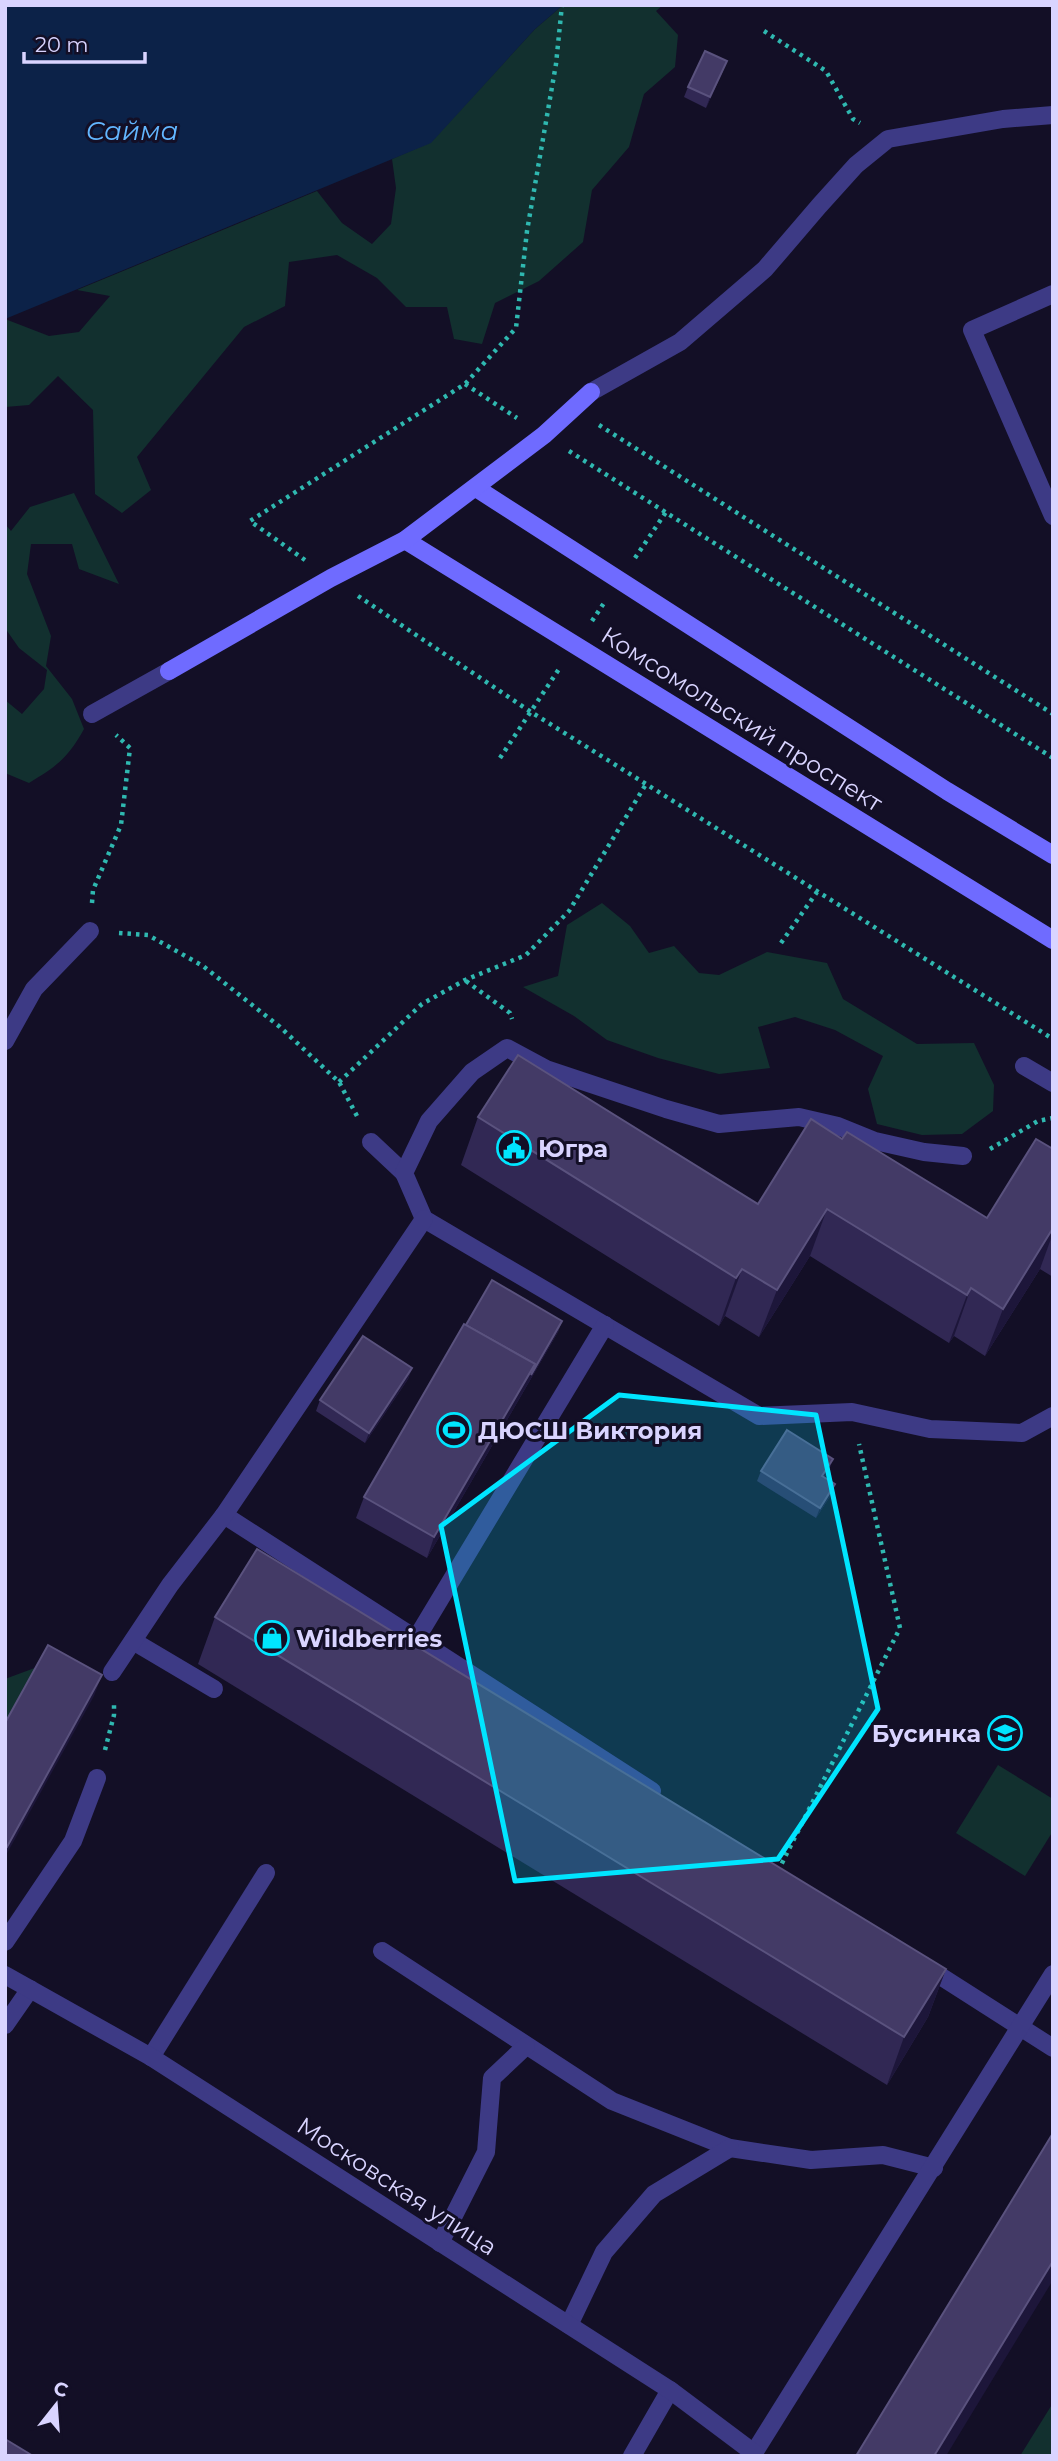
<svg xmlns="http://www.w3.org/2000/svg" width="1058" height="2461" font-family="Montserrat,sans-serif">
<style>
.green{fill:#12302f}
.water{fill:#0c2248}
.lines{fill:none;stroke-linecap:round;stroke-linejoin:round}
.path{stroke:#2fb8b0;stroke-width:4.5;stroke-dasharray:3.5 5;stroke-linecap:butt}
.lane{stroke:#3d3a85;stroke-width:18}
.street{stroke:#3d3a85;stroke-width:18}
.secondary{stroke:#6f6bff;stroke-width:18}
.wall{fill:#312854}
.shaded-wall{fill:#1d163a}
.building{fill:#433a66;stroke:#5a527e;stroke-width:2}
.marked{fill:#00e5ff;fill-opacity:0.2;stroke:#00e5ff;stroke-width:5;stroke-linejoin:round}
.labels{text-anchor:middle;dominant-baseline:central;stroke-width:6;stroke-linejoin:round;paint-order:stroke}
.street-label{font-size:24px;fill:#d9d4ff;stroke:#130f26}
.poi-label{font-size:24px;font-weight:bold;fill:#d9d4ff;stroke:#130f26;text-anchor:start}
.water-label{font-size:26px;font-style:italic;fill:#62b6ff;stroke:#130f26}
</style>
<rect width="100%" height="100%" fill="#130f26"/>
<g class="green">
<polygon points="563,5 663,5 656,11 678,35 675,67 644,94 629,147 592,190 583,242 539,281 495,303 482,344 454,339 447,307 406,307 377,278 337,255 289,262 285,306 244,327 137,457 151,490 122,513 95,494 93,410 58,376 29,405 5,407 5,319 49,336 79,332 110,296 77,290 317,191 342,223 372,244 391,224 396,188 392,159 431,142 535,29"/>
<path d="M74 493 119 584 79 569 72 544H31L27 574 51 636 46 666 72 699 84 729C68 758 57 766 29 783L5 773V700L22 714 44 689 47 670 19 648 5 628V524L11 531 30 507Z"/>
<polygon points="602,903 630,926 649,953 674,946 699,973 719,975 767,952 827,963 843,999 917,1044 974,1043 994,1085 993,1111 962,1134 922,1135 877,1124 868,1089 883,1056 835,1030 795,1017 758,1027 770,1068 719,1074 658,1058 607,1040 574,1016 523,987 558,976 567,925"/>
<polygon points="40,1666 5,1730 5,1679"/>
<polygon points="998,1765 1053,1799 1053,1831 1025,1876 956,1833"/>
<polygon points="1053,2403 1053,2456 1020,2456"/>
</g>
<polygon class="water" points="5,5 563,5 535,29 431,143 5,319"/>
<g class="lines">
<g class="path">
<polyline points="764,31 826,71 853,119 860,123"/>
<polyline points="465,384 517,418"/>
<polyline points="599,425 1053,714"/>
<polyline points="569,451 1053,758"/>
<polyline points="635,558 666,512"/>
<polyline points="305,560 250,521 465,384 516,328 527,231 556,64 562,5"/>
<polyline points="358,596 531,712 1053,1039"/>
<polyline points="592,621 604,603"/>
<polyline points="500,758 559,669"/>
<polyline points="92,903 93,890 121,825 130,748 116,735"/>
<polyline points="119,933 148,935 203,966 280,1027 339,1082 357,1116"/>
<polyline points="781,943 817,892"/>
<polyline points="466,981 510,1013 512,1019"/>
<polyline points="339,1082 422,1004 465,980 526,955 569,911 646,784"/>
<polyline points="990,1149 1038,1121 1053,1118"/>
<polyline points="105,1750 114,1715 114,1701"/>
<polyline points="778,1871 900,1628 859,1444"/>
</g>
<g class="lane">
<polyline points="1053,294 972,330 1053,516"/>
<polyline points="591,392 680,342 765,269 819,206 856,165 888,139 1003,119 1053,115"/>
<polyline points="92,714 169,671"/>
<polyline points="5,1041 34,989 90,931"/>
<polyline points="1024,1066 1053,1083"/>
<polyline points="371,1142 404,1173"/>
<polyline points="963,1156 924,1152 875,1141 838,1126 799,1117 719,1124 666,1109 546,1069 507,1048 472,1072 429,1121 404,1173 424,1219 759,1416 852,1412 930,1429 1022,1433 1053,1416"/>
<polyline points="224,1515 652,1791"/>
<polyline points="416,1639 605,1325"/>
<polyline points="133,1641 214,1689"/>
<polyline points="112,1672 170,1585 224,1515 424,1219"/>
<polyline points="5,1942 73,1841 97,1778"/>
<polyline points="382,1951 612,2101 730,2148 811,2160 883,2155 934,2168"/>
<polyline points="923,1965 1053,2048"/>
<polyline points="5,2025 30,1989"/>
<polyline points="151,2057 266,1873"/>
<polyline points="440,2243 486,2152 492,2078 526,2046"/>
<polyline points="569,2325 604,2252 654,2194 730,2148"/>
<polyline points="632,2456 670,2390"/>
<polyline points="752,2456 1053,1974"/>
</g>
<polyline class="street" points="5,1975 151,2057 670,2390 754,2453"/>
<g class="secondary">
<polyline points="476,488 947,791 1053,855"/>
<polyline points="405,540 1053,940"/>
<polyline points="169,671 331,578 405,540 544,435 591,392"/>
</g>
</g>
<g class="wall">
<polygon points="723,71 706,108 684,97 688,87"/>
<polygon points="478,1117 758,1204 842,1139 987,1218 1053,1149 1053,1277 1040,1269 985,1356 954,1336 949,1343 810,1256 759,1337 725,1316 719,1326 461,1165"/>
<polygon points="562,1321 558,1332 427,1558 356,1518 364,1497 466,1325"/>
<polygon points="412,1368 408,1379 365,1443 316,1411 320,1400"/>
<polygon points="833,1459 829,1470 824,1478 831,1495 816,1518 757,1481 761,1471"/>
<polygon points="215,1617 946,1969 928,2017 887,2085 198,1664"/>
</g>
<g class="shaded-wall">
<polygon points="727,61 723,71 706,108 710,97"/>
<polygon points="827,1209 810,1256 759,1337 777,1290"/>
<polygon points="1053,1228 1053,1233 1040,1269 985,1356 1003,1309"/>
<polygon points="742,1269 725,1316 719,1326 736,1278"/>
<polygon points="971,1288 954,1336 949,1343 967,1295"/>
<polygon points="562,1321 558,1332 427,1558 434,1537 535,1364"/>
<polygon points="412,1368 408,1379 365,1443 369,1433"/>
<polygon points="833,1459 829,1470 818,1487 822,1476"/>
<polygon points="835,1484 831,1495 816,1518 820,1508"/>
<polygon points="102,1675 94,1696 5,1857 5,1852 7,1847"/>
<polygon points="946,1969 928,2017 887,2085 904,2037"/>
<polygon points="1053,2261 1053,2280 946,2456 934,2456"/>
</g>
<g class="building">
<polygon points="705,51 727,61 710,97 688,87"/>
<polygon points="518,1055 758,1204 811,1119 842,1139 847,1132 987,1218 1036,1139 1053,1149 1053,1228 1003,1309 971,1288 967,1295 827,1209 777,1290 742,1269 736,1278 478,1117"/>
<polygon points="492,1280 562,1321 531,1375 535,1364 466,1325"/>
<polygon points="464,1324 535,1364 434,1537 364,1497"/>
<polygon points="363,1336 412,1368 369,1433 320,1400"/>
<polygon points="787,1430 833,1459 822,1476 835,1484 820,1508 761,1471"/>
<polygon points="257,1549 946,1969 904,2037 215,1617"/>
<polygon points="48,1645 102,1675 7,1847 5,1846 5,1723"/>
<polygon points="1053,2133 1053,2261 934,2456 856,2456"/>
<polygon points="5,2439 33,2456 5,2456"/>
</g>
<path class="marked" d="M619 1395 816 1415 878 1709 778 1859 515 1881 441 1526Z"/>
<defs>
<g id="civic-ring" transform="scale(1.75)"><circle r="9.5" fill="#130f26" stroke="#00e5ff" stroke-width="1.5"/><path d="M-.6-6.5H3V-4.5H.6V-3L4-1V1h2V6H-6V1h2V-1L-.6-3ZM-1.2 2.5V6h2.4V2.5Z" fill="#00e5ff"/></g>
<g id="stadium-ring" transform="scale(1.75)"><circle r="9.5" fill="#130f26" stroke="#00e5ff" stroke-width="1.5"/><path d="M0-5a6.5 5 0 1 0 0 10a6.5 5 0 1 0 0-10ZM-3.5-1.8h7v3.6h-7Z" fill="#00e5ff"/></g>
<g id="shop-ring" transform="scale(1.75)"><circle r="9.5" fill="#130f26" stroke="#00e5ff" stroke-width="1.5"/><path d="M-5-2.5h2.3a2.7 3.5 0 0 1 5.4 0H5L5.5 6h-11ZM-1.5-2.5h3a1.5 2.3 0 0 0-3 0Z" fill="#00e5ff"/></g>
<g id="school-ring" transform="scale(1.75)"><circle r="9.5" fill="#130f26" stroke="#00e5ff" stroke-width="1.5"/><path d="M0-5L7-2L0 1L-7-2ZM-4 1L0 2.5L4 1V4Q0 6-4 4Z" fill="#00e5ff"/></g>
</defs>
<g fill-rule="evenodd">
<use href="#civic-ring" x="514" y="1148"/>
<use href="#stadium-ring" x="454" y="1430"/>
<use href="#shop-ring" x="272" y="1638"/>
<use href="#school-ring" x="1005" y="1733"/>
</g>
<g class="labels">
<g class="street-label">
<text transform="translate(742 719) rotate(32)">Комсомольский проспект</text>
<text transform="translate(397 2186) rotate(33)">Московская улица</text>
</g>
<g class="poi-label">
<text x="538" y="1148">Югра</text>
<text x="478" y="1430">ДЮСШ Виктория</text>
<text x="296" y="1638">Wildberries</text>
<text x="981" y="1733" text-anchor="end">Бусинка</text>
</g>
<g class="water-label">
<text x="132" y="131">Сайма</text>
</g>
</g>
<rect width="1058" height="2461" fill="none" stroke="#d9d4ff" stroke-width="14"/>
<g transform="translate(56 2405) rotate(17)" stroke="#130f26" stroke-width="5" paint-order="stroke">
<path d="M0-5L12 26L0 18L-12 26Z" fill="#d9d4ff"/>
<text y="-10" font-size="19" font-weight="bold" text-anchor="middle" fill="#d9d4ff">С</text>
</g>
<path d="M24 52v10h121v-10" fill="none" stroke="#d9d4ff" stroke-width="3.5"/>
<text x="35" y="52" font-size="21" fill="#d9d4ff" stroke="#130f26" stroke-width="5" paint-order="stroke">20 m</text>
</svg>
